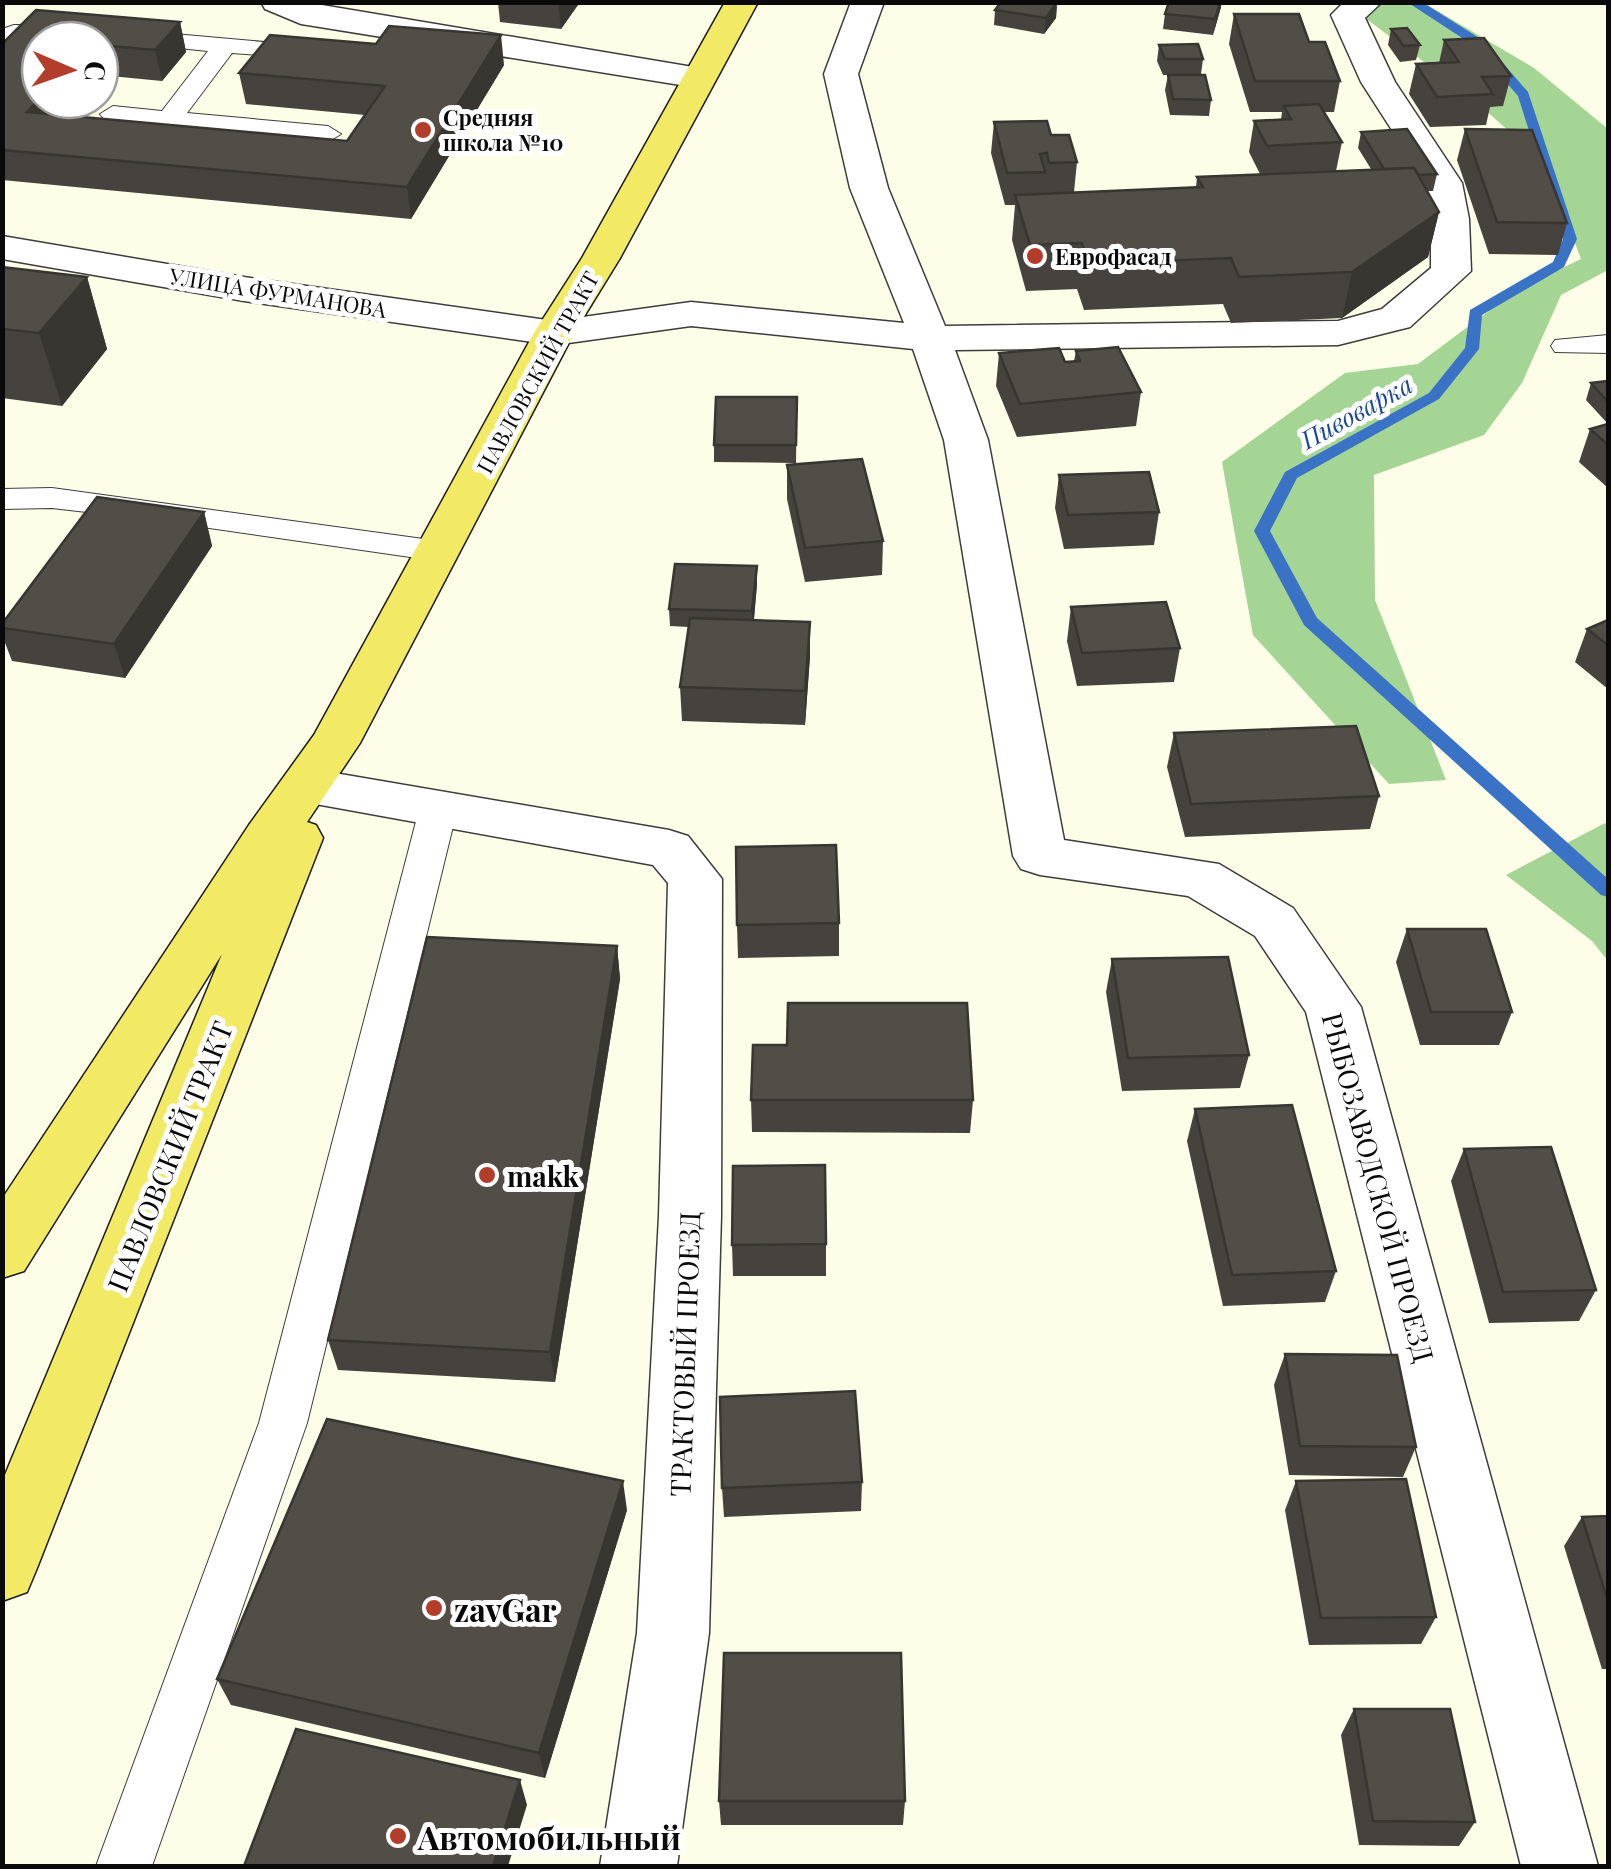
<svg xmlns="http://www.w3.org/2000/svg" width="1611" height="1869" font-family="'Playfair Display',serif">
<style>
.forest{fill:#a5d594}
.lines{fill:none;stroke-linecap:round;stroke-linejoin:round}
.stream{fill:#3a73c6;fill-rule:evenodd}
.service-casing{stroke:#3d3d3d;stroke-width:2}
.minor-casing{stroke:#3d3d3d;stroke-width:3}
.tertiary-casing{stroke:#3d3d3d;stroke-width:3}
.primary-casing{stroke:#1b1b1b;stroke-width:3}
.service{fill:#fff;fill-rule:evenodd}
.minor{fill:#fff;fill-rule:evenodd}
.tertiary{fill:#fff;fill-rule:evenodd}
.primary{fill:#f2ea64;fill-rule:evenodd}
.wall{fill:#47423d}
.shaded-wall{fill:#393632}
.building{fill:#524d47;stroke:#393632;stroke-width:2.5}
.poi-dot{fill:#b23d2a;stroke:#fff;stroke-width:4}
.labels{text-anchor:middle;dominant-baseline:central;stroke-width:10;stroke-linejoin:round;paint-order:stroke}
.far-poi-label{font-size:22px;font-weight:bold;fill:#0a0a0a;stroke:#fff;text-anchor:start}
.far-street-label{font-size:22px;fill:#0a0a0a;stroke:#fff}
.far-water-label{font-size:25px;font-style:italic;fill:#1b4894;stroke:#fff}
.street-label{font-size:28px;fill:#0a0a0a;stroke:#fff}
.poi-label{font-size:28px;font-weight:bold;fill:#0a0a0a;stroke:#fff;text-anchor:start}
.near-poi-label{font-size:32px;font-weight:bold;fill:#0a0a0a;stroke:#fff;text-anchor:start}
</style>
<rect width="100%" height="100%" fill="#fefee8"/>
<g class="forest">
<polygon points="1345,3 1424,3 1534,68 1608,129 1608,270 1561,295 1522,383 1484,435 1374,475 1375,600 1446,780 1389,784 1253,635 1222,462 1345,373 1418,364 1517,290 1581,259 1545,164 1471,97"/>
<polygon points="1605,823 1608,826 1608,961 1592,941 1506,875"/>
</g>
<g class="lines">
<polygon class="stream" points="1407,2 1422,2 1484,41 1528,92 1577,239 1564,267 1482,315 1479,349 1439,399 1297,478 1270,531 1317,618 1608,879 1608,897 1601,895 1304,625 1254,531 1285,472 1429,393 1465,348 1470,310 1553,262 1563,239 1518,96 1476,47"/>
<g class="service-casing">
<g id="service">
<polygon points="14,25 66,25 78,32 66,39 19,39 2,46 2,29"/>
<polygon points="129,30 320,47 323,52 320,57 311,59 232,53 187,113 328,126 341,134 328,142 104,119 100,114 113,106 162,111 208,51 120,42 117,37 120,32"/>
<polygon points="1608,335 1608,353 1555,352 1551,346 1555,340"/>
<polygon points="52,488 438,541 450,544 455,551 450,558 438,561 147,519 52,508 2,509 2,489"/>
<polygon points="438,797 451,801 457,810 307,1423 152,1866 96,1866 259,1423 419,810 425,801"/>
</g>
</g>
<g class="minor-casing">
<g id="minor">
<polygon points="261,2 304,2 699,68 711,71 716,78 711,85 699,88 301,24 265,9"/>
<polygon points="851,2 884,2 858,74 888,188 945,326 1338,321 1382,309 1431,268 1431,219 1426,183 1361,82 1331,15 1344,2 1382,2 1365,18 1395,82 1462,183 1469,219 1471,271 1410,327 1338,345 955,350 988,440 1064,840 1219,864 1293,908 1361,1007 1598,1866 1521,1866 1306,1012 1255,936 1188,896 1040,875 1021,869 1013,856 944,440 913,349 691,326 554,345 540,342 534,333 540,324 554,321 691,302 904,323 850,188 824,74"/>
<polygon points="317,770 669,830 688,836 722,879 721,1216 709,1633 677,1866 600,1866 637,1633 659,1216 668,883 653,865 299,801 291,788 299,775"/>
</g>
</g>
<g class="tertiary-casing">
<polygon id="tertiary" points="2,236 244,277 554,321 568,324 574,333 568,342 554,345 244,301 2,259"/>
</g>
<g class="primary-casing">
<polygon id="primary" points="725,2 758,2 620,258 574,333 360,743 307,822 316,825 323,838 37,1568 27,1592 2,1601 2,1482 222,954 24,1271 2,1278 2,1199 249,825 314,735 534,333 582,258"/>
</g>
<use href="#service" class="service"/>
<use href="#minor" class="minor"/>
<use href="#tertiary" class="tertiary"/>
<use href="#primary" class="primary"/>
</g>
<g class="wall">
<polygon points="498,2 580,2 561,29 500,22"/>
<polygon points="1057,2 1056,18 1044,34 994,25 995,10"/>
<polygon points="1221,7 1213,35 1163,29 1165,14"/>
<polygon points="1234,14 1309,42 1340,81 1334,112 1324,112 1342,142 1336,171 1371,169 1358,148 1361,132 1437,174 1433,191 1427,191 1439,212 1428,257 1342,318 1231,323 1223,304 1084,310 1077,289 1026,291 1012,240 1015,205 1005,205 991,153 994,122 1051,135 1077,162 1074,192 1196,187 1197,177 1260,174 1249,152 1254,121 1281,120 1282,112 1250,112 1229,44"/>
<polygon points="180,22 186,52 162,81 100,75 100,40 40,40 40,100 74,100 60,116 347,141 365,115 246,104 239,73 504,65 411,219 2,180 2,44"/>
<polygon points="1391,29 1420,45 1416,60 1400,62 1388,45"/>
<polygon points="1444,40 1511,76 1503,106 1490,107 1486,125 1430,127 1409,94 1416,64 1439,63"/>
<polygon points="1159,45 1203,59 1201,74 1211,100 1209,116 1170,115 1165,90 1168,75 1163,75 1157,61"/>
<polygon points="1465,129 1567,223 1558,255 1489,254 1457,160"/>
<polygon points="2,267 87,277 107,349 62,406 2,398"/>
<polygon points="1076,351 1141,392 1136,426 1017,437 996,386 999,353 1065,362 1074,361"/>
<polygon points="1608,381 1608,488 1579,462 1590,429 1608,424 1586,400 1591,383"/>
<polygon points="797,397 796,463 714,462 714,445"/>
<polygon points="787,465 883,541 882,575 805,582 787,499"/>
<polygon points="1059,475 1159,512 1154,545 1064,549 1055,508"/>
<polygon points="204,512 212,546 125,678 12,661 2,635 2,624"/>
<polygon points="757,566 757,584 754,620 810,656 805,725 682,721 680,687 689,627 670,626 669,609"/>
<polygon points="1071,607 1180,648 1174,682 1077,686 1067,641"/>
<polygon points="1608,620 1608,689 1575,662 1587,629"/>
<polygon points="1174,733 1379,796 1370,829 1185,837 1167,767"/>
<polygon points="839,923 839,956 738,958 737,925"/>
<polygon points="1407,929 1512,1012 1499,1045 1420,1045 1396,962"/>
<polygon points="617,946 620,979 555,1382 338,1370 328,1340"/>
<polygon points="1112,959 1249,1055 1240,1088 1122,1091 1106,992"/>
<polygon points="787,1045 973,1100 970,1133 752,1132 751,1100"/>
<polygon points="1195,1109 1336,1271 1325,1302 1223,1306 1187,1141"/>
<polygon points="1464,1149 1596,1290 1579,1321 1489,1323 1451,1181"/>
<polygon points="826,1244 826,1276 733,1276 732,1245"/>
<polygon points="1285,1354 1416,1447 1403,1477 1289,1475 1274,1385"/>
<polygon points="1296,1481 1436,1617 1421,1644 1309,1645 1285,1510"/>
<polygon points="862,1482 861,1511 724,1517 722,1488"/>
<polygon points="627,1510 545,1778 231,1705 217,1679"/>
<polygon points="1608,1516 1608,1669 1602,1669 1564,1546 1582,1517"/>
<polygon points="1354,1709 1475,1822 1459,1846 1359,1845 1341,1735"/>
<polygon points="719,1801 905,1801 903,1825 721,1825"/>
</g>
<g class="shaded-wall">
<polygon points="558,2 580,2 561,29"/>
<polygon points="1057,2 1056,18 1044,34 1046,18"/>
<polygon points="1220,2 1222,2 1221,7 1213,35"/>
<polygon points="180,22 186,52 162,81 155,50"/>
<polygon points="501,35 504,65 411,219 407,187"/>
<polygon points="40,98 40,100 74,100 36,143 27,112"/>
<polygon points="1439,212 1428,257 1342,318 1352,272"/>
<polygon points="87,277 107,349 62,406 39,333"/>
<polygon points="204,512 212,546 125,678 114,644"/>
<polygon points="757,566 757,584 753,628 752,611"/>
<polygon points="810,622 810,656 805,725 805,691"/>
<polygon points="617,946 620,979 555,1382 550,1352"/>
<polygon points="623,1481 627,1510 545,1778 539,1753"/>
<polygon points="520,1780 527,1805 508,1866 493,1866"/>
</g>
<g class="building">
<polygon points="1001,2 1057,2 1046,18 995,10"/>
<polygon points="1169,2 1220,2 1215,19 1165,14"/>
<polygon points="36,10 180,22 155,50 100,45 100,40 40,40 40,98 27,112 347,141 385,86 239,73 270,35 376,44 389,26 501,35 407,187 2,150 2,44"/>
<polygon points="1234,14 1299,14 1309,42 1325,42 1340,81 1255,81"/>
<polygon points="1407,28 1420,45 1404,46 1391,29"/>
<polygon points="1484,38 1511,76 1482,77 1493,94 1437,97 1416,64 1459,62 1444,40"/>
<polygon points="1198,44 1203,59 1165,59 1159,45"/>
<polygon points="1168,75 1205,75 1211,100 1173,99"/>
<polygon points="1319,104 1342,142 1267,146 1254,121 1291,119 1284,106"/>
<polygon points="1047,121 1051,135 1069,135 1077,162 1049,163 1047,153 1040,154 1045,172 1007,173 994,122"/>
<polygon points="1407,129 1437,174 1419,175 1414,168 1384,169 1361,132"/>
<polygon points="1465,129 1532,130 1567,223 1497,222"/>
<polygon points="1414,168 1439,212 1352,272 1239,277 1231,258 1089,264 1082,243 1030,245 1015,195 1203,187 1197,177"/>
<polygon points="2,267 87,277 39,333 2,329"/>
<polygon points="1118,347 1141,392 1020,404 999,353 1059,348 1065,362 1080,361 1076,351"/>
<polygon points="1608,381 1608,402 1591,383"/>
<polygon points="716,397 797,397 796,445 714,445"/>
<polygon points="1608,424 1608,445 1590,429"/>
<polygon points="862,459 883,541 805,548 787,465"/>
<polygon points="1149,472 1159,512 1068,515 1059,475"/>
<polygon points="97,497 204,512 114,644 2,628 2,624"/>
<polygon points="675,564 757,566 752,611 669,609"/>
<polygon points="1166,602 1180,648 1082,653 1071,607"/>
<polygon points="690,618 810,622 805,691 680,687"/>
<polygon points="1608,620 1608,645 1587,629"/>
<polygon points="1356,726 1379,796 1191,804 1174,733"/>
<polygon points="836,845 839,923 737,925 736,847"/>
<polygon points="1407,929 1486,929 1512,1012 1431,1012"/>
<polygon points="427,937 617,946 550,1352 328,1340"/>
<polygon points="1228,957 1249,1055 1128,1058 1112,959"/>
<polygon points="788,1003 967,1003 973,1100 751,1100 753,1045 787,1045"/>
<polygon points="1292,1105 1336,1271 1232,1275 1195,1109"/>
<polygon points="1551,1147 1596,1290 1503,1292 1464,1149"/>
<polygon points="825,1165 826,1244 732,1245 733,1166"/>
<polygon points="1285,1354 1397,1355 1416,1447 1300,1446"/>
<polygon points="855,1391 862,1482 722,1488 720,1397"/>
<polygon points="327,1419 623,1481 539,1753 217,1679"/>
<polygon points="1406,1479 1436,1617 1321,1618 1296,1481"/>
<polygon points="1608,1516 1608,1602 1582,1517"/>
<polygon points="724,1653 901,1653 905,1801 719,1801"/>
<polygon points="1354,1709 1450,1709 1475,1822 1373,1821"/>
<polygon points="296,1729 520,1780 493,1866 244,1866"/>
</g>
<g class="poi-dot">
<circle cx="423" cy="130" r="10"/>
<circle cx="1035" cy="256" r="10"/>
<circle cx="487" cy="1175" r="10"/>
<circle cx="434" cy="1608" r="10"/>
<circle cx="398" cy="1836" r="10"/>
</g>
<g class="labels">
<g class="far-poi-label">
<text x="443" y="117">Средняя<tspan x="443" dy="25">школа №10</tspan></text>
<text x="1055" y="256">Еврофасад</text>
</g>
<g class="far-street-label">
<text transform="translate(278 292) rotate(9)">УЛИЦА ФУРМАНОВА</text>
<text transform="translate(537 372) rotate(-61)">ПАВЛОВСКИЙ ТРАКТ</text>
</g>
<g class="far-water-label">
<text transform="translate(1356 411) rotate(-29)">Пивоварка</text>
</g>
<g class="street-label">
<text transform="translate(169 1156) rotate(-68)">ПАВЛОВСКИЙ ТРАКТ</text>
<text transform="translate(1379 1187) rotate(75)">РЫБОЗАВОДСКОЙ ПРОЕЗД</text>
<text transform="translate(684 1354) rotate(-88)">ТРАКТОВЫЙ ПРОЕЗД</text>
</g>
<g class="poi-label">
<text x="507" y="1175">makk</text>
</g>
<g class="near-poi-label">
<text x="454" y="1608">zavGar</text>
<text x="418" y="1836">Автомобильный</text>
</g>
</g>
<rect width="1611" height="1869" fill="none" stroke="#0a0a0a" stroke-width="10"/>
<g transform="translate(70 70) rotate(92)"><circle r="48" fill="#ffffff" stroke="#9d9d9d" stroke-width="2.5"/>
<path d="M0-8L18 38L0 25L-18 38Z" fill="#b23d2a"/>
<text y="-15" font-size="28" font-weight="bold" text-anchor="middle" fill="#0a0a0a">С</text>
</g>
</svg>
